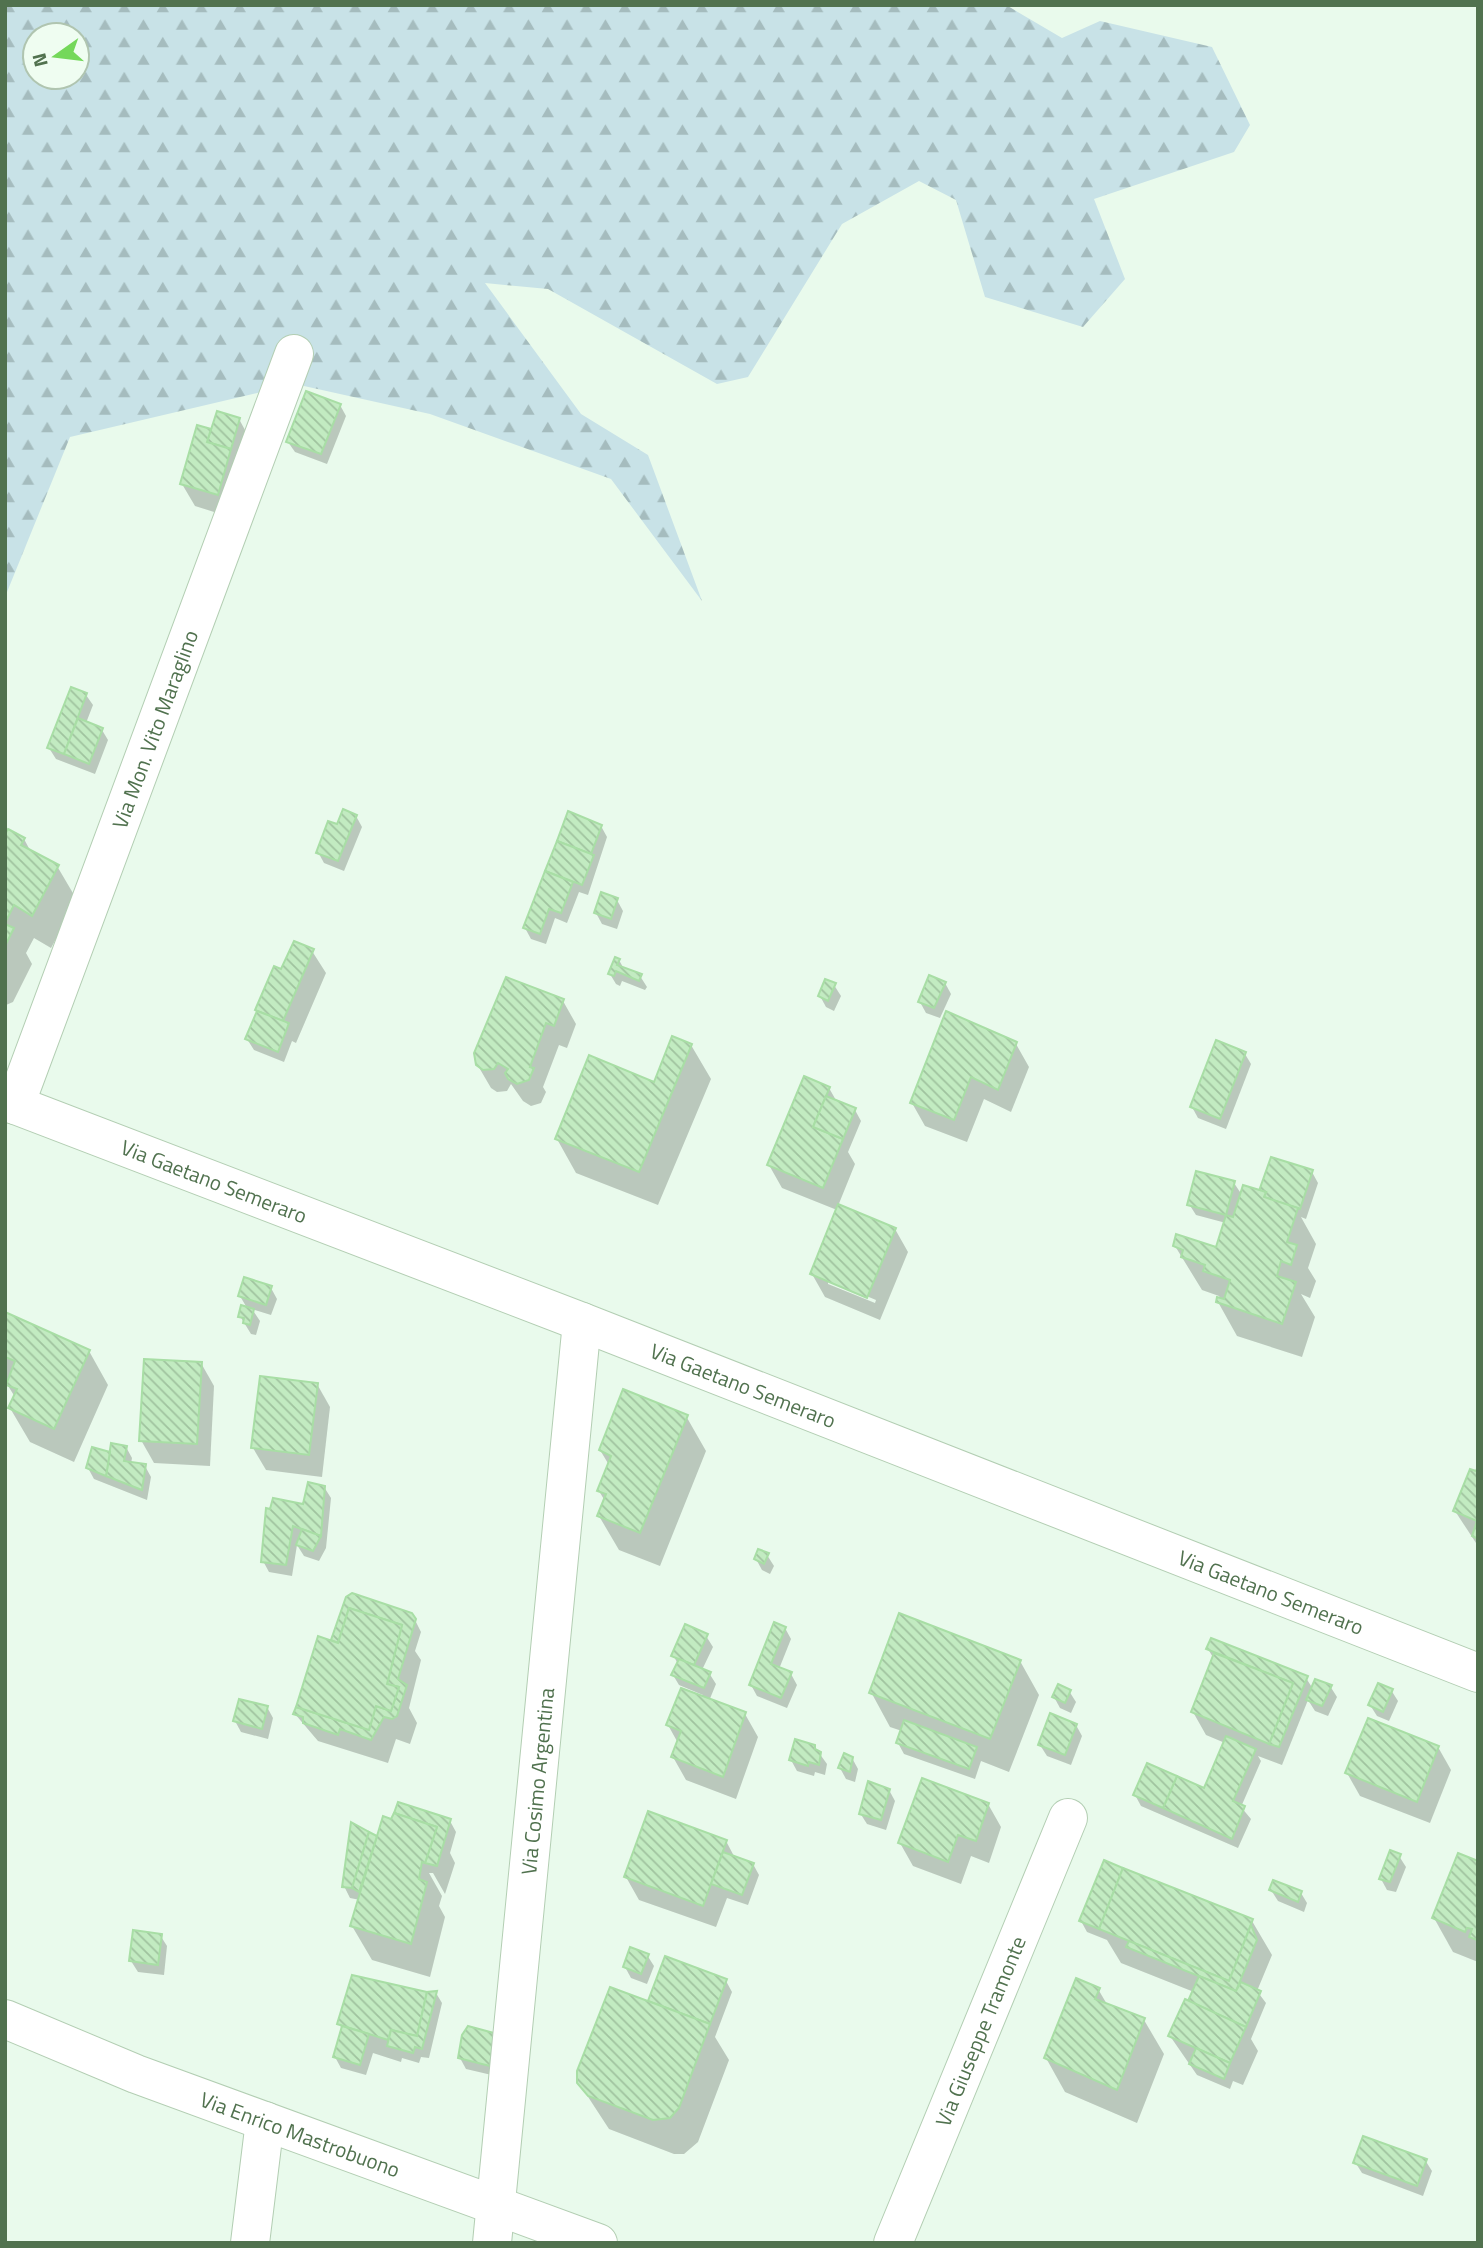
<svg xmlns="http://www.w3.org/2000/svg" width="1483" height="2248" font-family="'Titillium Web',sans-serif">
<style>
.forest{fill:url(#forest-firs);fill-rule:evenodd}
.shadow{fill:#0003;fill-rule:evenodd}
.building{fill:url(#building-back-hatch);stroke:#a8dea5;stroke-width:2}
.lines{fill:none;stroke-linecap:round;stroke-linejoin:round}
.minor-casing{stroke:#b3ceb3;stroke-width:40}
.tertiary-casing{stroke:#b3ceb3;stroke-width:40}
.minor{stroke:#fff;stroke-width:38}
.tertiary{stroke:#fff;stroke-width:38}
.labels{text-anchor:middle;dominant-baseline:central;stroke-width:7;stroke-linejoin:round;paint-order:stroke}
.street-label{font-size:21px;fill:#51724f;stroke:#effdf1}
</style>
<defs>
<pattern id="forest-firs" width="22" height="20" patternUnits="userSpaceOnUse" patternTransform="scale(1.75)"><rect width="22" height="20" fill="#c8e2e7"/><path d="M5 1l3.5 6h-7zM16 11l3.5 6h-7z" fill="#a5bcbe"/></pattern>
<pattern id="building-back-hatch" width="6" height="6" patternUnits="userSpaceOnUse" patternTransform="scale(1.75)"><rect width="6" height="6" fill="#c2ebc1"/><path d="M-1 5l2 2M0 0l6 6M5-1l2 2" fill="none" stroke="#a0c39f"/></pattern>
</defs>
<rect width="100%" height="100%" fill="#e9faec"/>
<path class="forest" d="M5 5H1006L1062 38 1100 21 1212 47 1250 125 1234 152 1094 199 1125 279 1083 327 985 297 956 200 919 181 842 224 748 377 717 384 548 289 485 283 581 414 648 455 702 601 611 479 430 414 295 384 70 437 5 597ZM35 35H77V77H35Z"/>
<g class="shadow">
<polygon points="340,405 346,416 327,464 295,452 288,442"/>
<polygon points="239,419 245,430 236,462 230,517 195,506 182,484 210,431 212,434"/>
<polygon points="86,695 93,705 86,723 102,730 108,740 95,774 56,759 49,748"/>
<polygon points="569,813 601,826 607,837 588,895 579,892 567,923 555,918 546,944 531,939 525,928"/>
<polygon points="356,816 362,827 344,871 324,863 318,852 338,826"/>
<polygon points="5,837 24,839 31,852 57,866 77,900 51,948 34,938 26,953 32,964 13,1002 6,1005"/>
<polygon points="617,900 623,911 617,929 602,924 596,913"/>
<polygon points="312,951 326,973 296,1043 292,1041 284,1062 254,1050 247,1039 257,1010 282,972"/>
<polygon points="619,960 624,969 640,976 647,987 645,990 622,981 620,986 616,984 610,974"/>
<polygon points="945,983 951,994 940,1018 926,1013 920,1002"/>
<polygon points="834,985 841,996 834,1011 826,1007 820,996"/>
<polygon points="563,1001 576,1024 567,1048 559,1045 543,1087 546,1092 541,1103 531,1106 523,1101 511,1084 507,1091 497,1092 491,1088 477,1064"/>
<polygon points="1016,1044 1029,1067 1011,1112 984,1099 967,1142 925,1126 912,1103"/>
<polygon points="691,1045 711,1079 658,1205 576,1173 557,1139 655,1085"/>
<polygon points="1245,1054 1251,1064 1226,1129 1198,1118 1192,1107"/>
<path d="M829 1088 837 1102 855 1110 861 1121 848 1152 855 1164 838 1206 895 1229 908 1252 880 1320 825 1297 812 1274 837 1210 782 1188 769 1165ZM828 1280 876 1300 875 1303 828 1284Z"/>
<polygon points="1312,1172 1318,1183 1306,1219 1301,1217 1316,1244 1308,1268 1316,1281 1310,1298 1301,1294 1315,1317 1302,1357 1237,1336 1218,1302 1221,1300 1219,1296 1202,1290 1175,1246 1217,1249 1226,1223 1196,1215 1189,1204 1234,1183 1242,1195 1261,1193"/>
<polygon points="271,1288 277,1299 271,1315 252,1309 260,1321 256,1335 251,1334 240,1316 247,1308 240,1296"/>
<polygon points="5,1314 89,1351 108,1385 74,1462 30,1442 10,1408 15,1397 5,1381"/>
<polygon points="201,1363 214,1386 210,1466 154,1463 141,1440"/>
<polygon points="317,1384 330,1407 322,1477 266,1470 253,1448"/>
<polygon points="686,1416 706,1451 660,1566 619,1550 599,1516 605,1501 599,1491 609,1465 600,1450"/>
<polygon points="126,1447 132,1458 131,1464 145,1466 151,1477 147,1500 94,1479 88,1468"/>
<polygon points="1478,1471 1478,1546 1455,1511"/>
<polygon points="324,1487 331,1498 326,1548 319,1561 304,1556 297,1545 292,1576 269,1572 263,1561"/>
<polygon points="767,1555 774,1566 770,1574 762,1570 756,1559"/>
<polygon points="415,1620 421,1632 415,1651 421,1660 409,1708 417,1723 410,1744 396,1739 388,1763 318,1741 295,1714 336,1644 333,1640"/>
<polygon points="785,1628 791,1639 779,1669 791,1674 797,1685 787,1708 757,1696 751,1685"/>
<polygon points="706,1636 713,1647 702,1670 709,1673 716,1684 709,1701 745,1714 758,1737 736,1799 686,1780 673,1757 678,1743 668,1725 703,1695 679,1685 673,1675 678,1664 673,1655"/>
<polygon points="1208,1649 1306,1678 1313,1689 1330,1686 1337,1697 1328,1716 1315,1711 1308,1700 1282,1765 1258,1756 1261,1761 1241,1807 1251,1819 1238,1848 1141,1806 1135,1795 1205,1790 1225,1743 1206,1735 1193,1712 1214,1659"/>
<polygon points="1020,1661 1039,1695 1009,1772 981,1761 975,1779 904,1754 898,1743 902,1731 890,1727 871,1692"/>
<polygon points="1391,1690 1398,1701 1389,1721 1377,1716 1370,1705"/>
<polygon points="1069,1691 1076,1702 1071,1713 1060,1708 1054,1697"/>
<polygon points="267,1707 273,1718 268,1739 241,1732 235,1721"/>
<polygon points="1076,1725 1082,1736 1071,1765 1047,1756 1040,1745"/>
<polygon points="814,1746 827,1764 825,1775 815,1772 814,1776 797,1771 791,1760"/>
<polygon points="1438,1747 1451,1770 1430,1823 1360,1796 1347,1773"/>
<polygon points="852,1758 858,1769 855,1782 846,1779 840,1768"/>
<polygon points="889,1790 895,1801 886,1830 867,1824 860,1813"/>
<polygon points="988,1804 1001,1827 989,1863 971,1856 961,1884 913,1866 900,1843"/>
<polygon points="450,1821 456,1832 450,1853 455,1863 445,1894 433,1873 429,1873 442,1896 439,1906 445,1917 430,1977 372,1960 352,1926 360,1900 350,1898 344,1886 376,1837 378,1841 392,1822"/>
<polygon points="726,1841 735,1858 753,1864 759,1875 748,1905 727,1898 716,1927 639,1900 626,1877"/>
<polygon points="1399,1856 1406,1867 1396,1892 1387,1890 1381,1879"/>
<polygon points="1478,1863 1478,1962 1453,1952 1434,1918"/>
<polygon points="1271,1890 1301,1893 1307,1903 1304,1912 1278,1901"/>
<polygon points="1081,1921 1252,1921 1272,1955 1257,1991 1266,2003 1251,2039 1258,2051 1243,2085 1233,2081 1230,2089 1197,2075 1170,2036 1194,1992 1121,1963 1107,1940 1087,1932"/>
<polygon points="160,1935 167,1946 164,1975 138,1972 131,1961"/>
<polygon points="647,1955 654,1966 647,1984 631,1978 625,1967"/>
<polygon points="666,1959 726,1981 732,1992 715,2037 729,2060 698,2142 684,2154 674,2154 609,2129 579,2083 649,2003"/>
<polygon points="1098,1989 1108,2006 1144,2020 1164,2054 1137,2123 1065,2092 1046,2058"/>
<polygon points="436,1993 442,2003 429,2058 421,2057 419,2063 402,2058 401,2062 373,2053 366,2075 341,2068 335,2057 343,2031 339,2023"/>
<polygon points="493,2035 496,2076 466,2069 460,2058"/>
<polygon points="1425,2160 1432,2171 1423,2196 1362,2173 1355,2162"/>
</g>
<g class="building">
<polygon points="306,391 341,404 321,454 286,442"/>
<polygon points="217,411 240,418 231,449 207,442"/>
<polygon points="197,425 211,429 207,442 231,449 218,495 180,484"/>
<polygon points="71,687 87,693 64,754 47,748"/>
<polygon points="78,718 103,728 89,764 64,754"/>
<polygon points="343,809 357,815 338,861 316,853 328,821 337,824"/>
<polygon points="568,811 602,825 591,854 557,841"/>
<polygon points="8,829 25,838 21,845 59,865 32,916 14,905 5,923 5,834"/>
<polygon points="557,841 594,855 582,885 545,871"/>
<polygon points="545,871 573,882 561,913 549,909 540,934 523,928"/>
<polygon points="601,892 618,898 611,919 594,913"/>
<polygon points="5,924 14,928 5,946"/>
<polygon points="294,941 314,949 283,1021 255,1010 274,966 281,969"/>
<polygon points="615,957 620,959 617,965 642,974 639,981 616,971 614,976 608,974"/>
<polygon points="929,975 946,982 934,1008 918,1002"/>
<polygon points="506,977 564,999 554,1026 546,1023 530,1067 534,1068 529,1080 517,1084 508,1079 505,1073 508,1069 498,1063 494,1069 483,1070 476,1065 474,1053"/>
<polygon points="825,979 836,983 828,1001 818,996"/>
<polygon points="257,1011 289,1023 278,1052 245,1039"/>
<polygon points="946,1011 1017,1042 998,1090 971,1077 954,1120 910,1103"/>
<polygon points="672,1036 692,1044 639,1172 555,1139 589,1055 654,1082"/>
<polygon points="1216,1040 1246,1052 1220,1119 1190,1107"/>
<polygon points="804,1076 830,1087 813,1127 843,1139 823,1188 767,1165"/>
<polygon points="826,1096 856,1108 843,1139 813,1127"/>
<polygon points="1271,1157 1313,1170 1300,1209 1264,1197 1266,1192 1259,1191"/>
<polygon points="1196,1171 1235,1181 1226,1215 1187,1205"/>
<polygon points="1243,1185 1266,1192 1264,1197 1298,1208 1287,1242 1297,1245 1291,1265 1281,1261 1277,1276 1296,1282 1282,1324 1216,1302 1217,1297 1224,1299 1230,1280 1203,1271 1205,1265 1181,1257 1183,1250 1173,1246 1176,1234 1216,1247 1226,1215 1233,1217"/>
<polygon points="838,1204 896,1228 867,1298 810,1274"/>
<polygon points="244,1277 272,1286 266,1305 238,1296"/>
<polygon points="241,1305 254,1309 250,1325 243,1323 244,1318 238,1317"/>
<polygon points="5,1312 90,1350 54,1429 8,1408 17,1389 6,1385 15,1361 5,1357"/>
<polygon points="144,1359 202,1362 197,1444 139,1441"/>
<polygon points="260,1376 318,1383 309,1455 251,1448"/>
<polygon points="623,1389 688,1415 640,1533 597,1516 606,1494 597,1491 611,1456 599,1450"/>
<polygon points="111,1443 127,1446 124,1461 146,1464 142,1490 106,1476"/>
<polygon points="92,1447 110,1452 106,1476 86,1468"/>
<polygon points="1478,1466 1478,1539 1472,1536 1477,1521 1453,1511 1470,1469 1476,1471"/>
<polygon points="308,1482 325,1486 321,1536 293,1526 286,1565 261,1562 266,1508 270,1509 273,1498 303,1504"/>
<polygon points="302,1529 321,1536 313,1551 296,1545"/>
<polygon points="758,1549 769,1553 764,1564 754,1559"/>
<polygon points="352,1593 412,1613 416,1619 398,1679 407,1685 397,1716 392,1719 384,1717 371,1740 340,1729 338,1735 303,1723 303,1717 293,1714 296,1707 369,1730 376,1706 391,1711 399,1687 387,1684 402,1625 349,1608 338,1643 331,1640 346,1597"/>
<polygon points="349,1608 402,1625 387,1684 399,1687 391,1711 376,1706 369,1730 296,1707 318,1636 338,1643"/>
<polygon points="899,1613 1021,1660 990,1739 869,1693"/>
<polygon points="774,1622 786,1627 771,1664 792,1672 781,1698 749,1685"/>
<polygon points="685,1624 708,1634 694,1665 671,1656"/>
<polygon points="1211,1638 1308,1676 1279,1747 1269,1744 1293,1683 1206,1649"/>
<polygon points="1214,1653 1293,1683 1269,1744 1191,1712"/>
<polygon points="679,1659 711,1672 704,1688 671,1675"/>
<polygon points="1315,1679 1332,1685 1322,1706 1306,1700"/>
<polygon points="1378,1683 1393,1689 1383,1712 1368,1705"/>
<polygon points="1058,1684 1071,1690 1065,1703 1052,1697"/>
<polygon points="681,1688 746,1712 723,1777 671,1757 681,1731 666,1725"/>
<polygon points="239,1699 268,1706 262,1729 233,1721"/>
<polygon points="1050,1713 1077,1724 1065,1755 1038,1745"/>
<polygon points="1368,1718 1439,1746 1417,1802 1345,1773"/>
<polygon points="904,1720 977,1747 969,1769 896,1743"/>
<polygon points="1226,1736 1256,1749 1233,1801 1245,1806 1232,1839 1163,1808 1177,1776 1204,1788"/>
<polygon points="795,1739 815,1745 815,1749 821,1752 819,1765 809,1762 808,1766 789,1760"/>
<polygon points="844,1753 853,1757 850,1772 838,1768"/>
<polygon points="1147,1763 1177,1776 1163,1808 1133,1795"/>
<polygon points="922,1778 989,1803 976,1841 958,1835 948,1862 898,1843"/>
<polygon points="868,1781 890,1789 881,1820 859,1814"/>
<polygon points="398,1802 451,1819 437,1866 425,1863 437,1827 394,1813"/>
<polygon points="648,1811 727,1840 703,1906 624,1877"/>
<polygon points="394,1813 437,1827 425,1863 422,1862 419,1879 427,1882 411,1944 350,1926 383,1816 391,1819"/>
<polygon points="351,1822 369,1832 352,1888 342,1887"/>
<polygon points="369,1832 377,1836 359,1892 352,1888"/>
<polygon points="1390,1850 1401,1854 1390,1882 1379,1879"/>
<polygon points="723,1852 754,1863 742,1895 711,1884"/>
<polygon points="1458,1853 1478,1861 1478,1945 1477,1940 1469,1937 1472,1929 1467,1928 1465,1932 1432,1918"/>
<polygon points="1104,1860 1123,1868 1099,1929 1079,1921"/>
<polygon points="1123,1868 1253,1919 1229,1981 1099,1929"/>
<polygon points="1273,1880 1302,1891 1298,1902 1269,1890"/>
<polygon points="1251,1925 1257,1940 1236,1991 1126,1947 1129,1941 1229,1981"/>
<polygon points="133,1930 162,1934 158,1965 129,1961"/>
<polygon points="630,1947 649,1954 641,1974 623,1967"/>
<polygon points="665,1956 727,1979 710,2024 648,2001"/>
<polygon points="352,1975 427,1992 417,2036 391,2030 388,2040 337,2024"/>
<polygon points="1199,1976 1236,1991 1241,1982 1261,1991 1246,2027 1188,2001"/>
<polygon points="1076,1978 1100,1988 1095,1999 1145,2018 1117,2090 1044,2058"/>
<polygon points="610,1987 710,2024 679,2108 670,2118 653,2120 588,2096 577,2083 577,2071"/>
<polygon points="437,1991 422,2049 415,2047 413,2053 387,2046 391,2030 417,2036 427,1992"/>
<polygon points="1185,1999 1246,2027 1230,2063 1168,2036"/>
<polygon points="342,2026 369,2034 360,2065 333,2057"/>
<polygon points="468,2026 494,2033 490,2066 458,2058 462,2035"/>
<polygon points="1196,2048 1230,2063 1224,2079 1189,2064"/>
<polygon points="1363,2136 1427,2159 1417,2186 1353,2163"/>
</g>
<g class="lines">
<g class="minor-casing">
<g id="minor">
<path id="s1" d="M5 1101 582 1322 1478 1673"/>
<path id="s2" d="M15 1105 294 354"/>
<polyline points="250,2243 265,2121"/>
<path id="s3" d="M492 2243 582 1322"/>
<path id="s4" d="M893 2243 1068 1818"/>
</g>
</g>
<g class="tertiary-casing">
<g id="tertiary">
<path id="s5" d="M5 2019 136 2074 598 2243"/>
</g>
</g>
<use href="#minor" class="minor"/>
<use href="#tertiary" class="tertiary"/>
</g>
<g class="labels">
<g class="street-label">
<text stroke="none"><textPath href="#s2" startOffset="401">Via Mon. Vito Maraglino</textPath></text>
<text stroke="none"><textPath href="#s1" startOffset="224">Via Gaetano Semeraro</textPath></text>
<text stroke="none"><textPath href="#s1" startOffset="791">Via Gaetano Semeraro</textPath></text>
<text stroke="none"><textPath href="#s1" startOffset="1358">Via Gaetano Semeraro</textPath></text>
<text stroke="none"><textPath href="#s3" startOffset="464">Via Cosimo Argentina</textPath></text>
<text stroke="none"><textPath href="#s4" startOffset="229">Via Giuseppe Tramonte</textPath></text>
<text stroke="none"><textPath href="#s5" startOffset="317">Via Enrico Mastrobuono</textPath></text>
</g>
</g>
<rect width="1483" height="2248" fill="none" stroke="#51724f" stroke-width="14"/>
<g transform="translate(56 56) rotate(256)"><circle r="33" fill="#effdf1" stroke="#b0c5b0" stroke-width="2"/>
<path d="M0-5L12 26L0 18L-12 26Z" fill="#74d85a"/>
<text y="-10" font-size="19" font-weight="bold" text-anchor="middle" fill="#51724f">N</text>
</g>
</svg>
